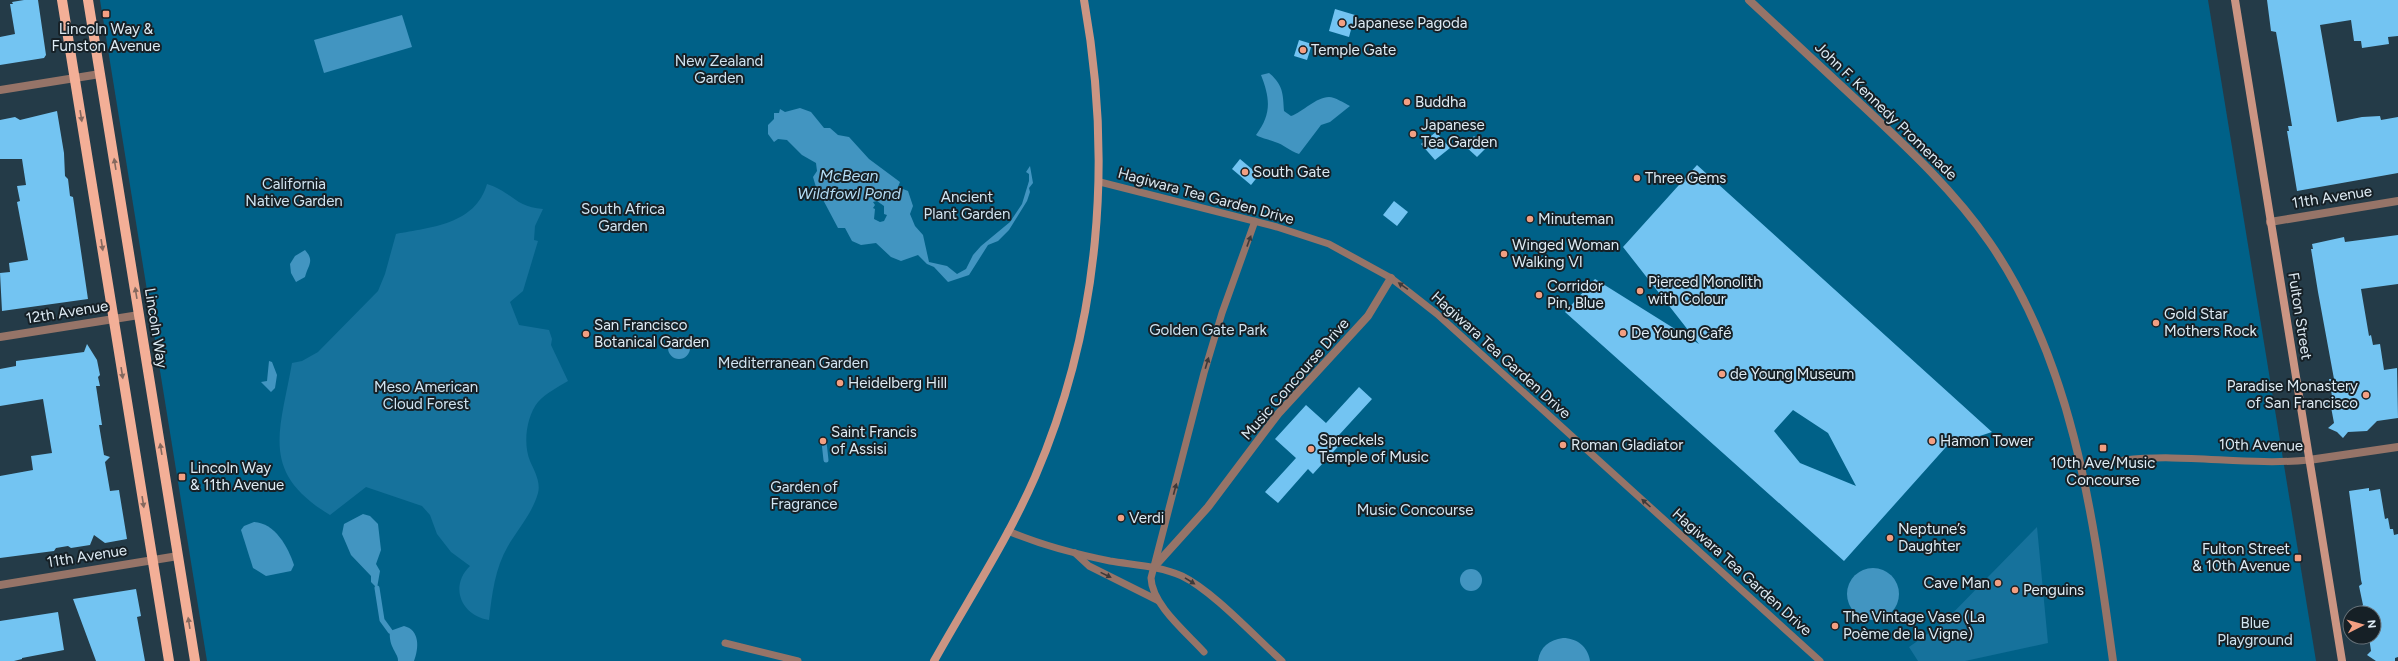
<svg xmlns="http://www.w3.org/2000/svg" width="2398" height="661" font-family="Figtree,sans-serif">
<style>
.green{fill:#006188}
.forest{fill:#16729c}
.water{fill:#4295c1;fill-rule:evenodd}
.lines{fill:none;stroke-linecap:round;stroke-linejoin:round}
.stream{stroke:#4295c1;stroke-width:5}
.building{fill:#73c4f2;fill-rule:evenodd}
.lane{stroke:#967468;stroke-width:7}
.street{stroke:#967468;stroke-width:8}
.secondary{stroke:#cb9583;stroke-width:8}
.primary{stroke:#f3af97;stroke-width:10}
.oneway{fill:#84685e}
.oneway2{fill:#3c393a}
.poi-dot{fill:#f39f82;stroke:#162026;stroke-width:1.5}
.labels{text-anchor:middle;dominant-baseline:central;stroke-width:4;stroke-linejoin:round;paint-order:stroke}
.poi-label{font-size:15px;fill:#deebf4;stroke:#162026;text-anchor:start}
.park-label{font-size:15px;fill:#d1e4f1;stroke:#162026}
.street-label{font-size:15px;fill:#deebf4;stroke:#162026}
.water-label{font-size:16px;font-style:italic;fill:#b4dcf4;stroke:#162026}
</style>
<rect width="100%" height="100%" fill="#243b48"/>
<polygon class="green" points="100,0 2208,0 2316,661 207,661"/>
<g class="forest">
<path d="M487 184C511 191 516 208 543 209L535 226 534 240 538 241 523 291 510 302 519 325 549 330 552 339 551 345 568 381C558 387 546 393 538 402 526 417 523 444 530 461 534 470 541 482 538 493 533 512 518 529 508 546 495 568 492 594 489 620 461 616 449 586 470 566L451 552 437 534 430 515 422 506 366 487 330 515C259 472 280 432 292 363L302 361 318 352 378 291 385 274 396 234C431 227 475 225 487 184Z"/>
<polygon points="2037,527 2048,643 1965,661 1918,661 1909,647 1943,623"/>
</g>
<g class="water">
<polygon points="402,15 412,47 324,73 314,40"/>
<path d="M1269 73C1283 85 1283 93 1284 111L1291 116C1303 112 1316 97 1329 97 1335 97 1344 103 1350 106L1330 122 1321 125 1299 154C1290 151 1283 144 1275 142 1268 139 1263 139 1256 135 1272 114 1270 98 1261 75Z"/>
<path d="M800 108 811 112 824 128H830L838 135 849 137 869 159 900 182 898 187 908 191 913 206 910 214 915 226 923 235 929 262 947 266 957 274 966 269 973 255 981 246 1010 222 1022 204 1029 181V174L1026 172 1030 166 1033 183 1029 188 1030 192 1027 201 1009 230 998 241 988 245 969 275 948 282 934 267 927 264 918 255 901 261 891 257 876 243 861 245 852 241 845 228H838L820 194H818L813 177 817 171 816 163 802 155 787 140 778 139 774 142 768 134V125L774 119V113H779L780 109 785 112ZM877 201 884 206V214L887 215 884 221 880 222 874 219 875 209 873 208 875 205 873 202Z"/>
<path d="M305 250C315 261 308 265 305 277L296 282 291 273 290 264 295 256Z"/>
<circle cx="679" cy="348" r="11"/>
<polygon points="269,361 272,362 277,375 275,388 271,392 261,382 267,381"/>
<polygon points="363,514 370,516 378,524 381,550 376,564 380,571 377,588 371,582 371,576 351,555 342,534 344,524"/>
<path d="M254 522C275 523 288 547 294 565L291 571 266 576 253 568 241 530 244 526Z"/>
<circle cx="1873" cy="594" r="26"/>
<circle cx="1471" cy="580" r="11"/>
<path d="M404 626C420 630 419 648 414 661H398C399 654 388 647 390 631Z"/>
<path d="M1563 638C1577 638 1588 647 1590 661H1538C1540 647 1549 640 1563 638Z"/>
</g>
<g class="lines">
<g class="stream">
<polyline points="824,442 826,460"/>
<polyline points="377,588 382,620 390,631"/>
</g>
</g>
<g class="building">
<polygon points="24,0 38,0 46,55 44,58 0,65 0,37 15,34 10,4 13,4 12,2"/>
<polygon points="2267,0 2398,0 2398,36 2388,37 2389,44 2362,48 2361,41 2354,41 2351,20 2320,25 2337,122 2362,117 2380,116 2381,120 2398,117 2398,173 2297,191 2287,131 2289,131 2288,126 2292,126 2276,32 2271,31"/>
<polygon points="1335,9 1355,15 1349,37 1329,31"/>
<polygon points="1299,40 1312,44 1307,60 1294,56"/>
<polygon points="57,111 64,153 65,176 68,179 70,196 73,197 88,299 2,311 0,273 10,272 9,263 28,260 17,202 20,201 17,186 26,185 22,159 0,159 0,120 15,117 20,120"/>
<polygon points="1436,132 1450,148 1435,160 1421,144"/>
<polygon points="1474,136 1486,148 1477,157 1465,146"/>
<polygon points="1240,159 1259,175 1251,185 1232,169"/>
<path d="M1697 165 1992 432 1946 447 1844 561 1565 312 1595 279 1699 344 1623 247ZM1793 410 1828 433 1856 486 1800 463 1774 431Z"/>
<polygon points="1394,201 1408,212 1397,226 1383,215"/>
<polygon points="2398,235 2398,284 2361,289 2369,336 2371,335 2373,345 2380,344 2384,370 2397,368 2398,418 2377,421 2367,431 2348,432 2343,438 2337,432 2328,428 2334,423 2331,407 2325,404 2332,396 2329,379 2334,379 2318,292 2311,249 2313,249 2312,244 2344,237 2345,242"/>
<polygon points="87,344 97,360 100,375 98,377 100,386 96,386 102,425 99,425 104,455 110,457 105,462 110,491 119,490 127,539 105,543 94,535 90,545 71,548 68,546 56,548 54,551 0,558 0,476 33,470 31,456 52,453 43,399 0,406 0,369 16,366 16,361 84,352"/>
<polygon points="1359,387 1372,399 1339,435 1344,440 1313,474 1308,469 1278,503 1265,492 1296,458 1275,439 1306,405 1326,423"/>
<polygon points="2369,488 2369,491 2380,489 2385,519 2388,518 2390,529 2393,529 2394,535 2398,534 2398,657 2395,658 2395,661 2376,661 2367,655 2371,651 2369,637 2374,637 2374,613 2367,613 2360,608 2363,605 2359,586 2362,584 2361,580 2349,491"/>
<polygon points="136,589 141,616 137,617 145,661 96,661 73,599"/>
<polygon points="58,612 64,650 22,658 22,659 14,661 0,661 0,621"/>
</g>
<g class="lines">
<g class="lane">
<polyline points="1100,182 1277,227 1329,244 1391,278 1437,314 1820,661"/>
<path d="M2124 460C2186 453 2247 466 2309 460"/>
<path d="M1008 531C1041 545 1075 554 1110 561 1134 565 1160 566 1182 576 1213 591 1255 637 1282 661"/>
<polyline points="1075,553 1089,566 1157,600"/>
<polyline points="725,643 798,661"/>
<path d="M1204 652C1187 633 1152 605 1151 578L1204 373 1222 313 1255 221"/>
</g>
<g class="street">
<path d="M1749 0C1788 36 1826 72 1864 107 1909 149 1955 192 1990 243 2074 365 2093 517 2113 661"/>
<polyline points="0,90 100,74"/>
<polyline points="2270,222 2398,201"/>
<polyline points="0,337 139,315"/>
<polyline points="2309,460 2398,447"/>
<polyline points="1153,568 1208,507 1278,414 1368,316 1391,278"/>
<polyline points="0,585 178,556"/>
</g>
<g class="secondary">
<polyline points="2235,0 2342,661"/>
<path d="M934 661C968 600 1007 541 1035 477 1100 326 1113 161 1084 0"/>
</g>
<g class="primary">
<polyline points="62,0 169,661"/>
<polyline points="88,0 195,661"/>
</g>
</g>
<defs><path id="oneway-solid" d="M-6-.8H1V-3.2L6.5 0L1 3.2V.8H-6Z"/></defs>
<g class="oneway">
<use href="#oneway-solid" transform="translate(81 116) rotate(81)"/>
<use href="#oneway-solid" transform="translate(115 164) rotate(-99)"/>
<use href="#oneway-solid" transform="translate(102 245) rotate(81)"/>
<use href="#oneway-solid" transform="translate(136 293) rotate(-99)"/>
<use href="#oneway-solid" transform="translate(122 373) rotate(81)"/>
<use href="#oneway-solid" transform="translate(161 449) rotate(-99)"/>
<use href="#oneway-solid" transform="translate(143 502) rotate(81)"/>
<use href="#oneway-solid" transform="translate(189 623) rotate(-99)"/>
</g>
<g class="oneway2">
<use href="#oneway-solid" transform="translate(1249 241) rotate(-70)"/>
<use href="#oneway-solid" transform="translate(1403 286) rotate(-145)"/>
<use href="#oneway-solid" transform="translate(1207 363) rotate(-73)"/>
<use href="#oneway-solid" transform="translate(1175 489) rotate(-75)"/>
<use href="#oneway-solid" transform="translate(1646 503) rotate(-138)"/>
<use href="#oneway-solid" transform="translate(1106 575) rotate(26)"/>
<use href="#oneway-solid" transform="translate(1190 581) rotate(32)"/>
</g>
<g class="poi-dot">
<rect x="102" y="10" width="8" height="8" rx="2"/>
<circle cx="1342" cy="23" r="4"/>
<circle cx="1303" cy="50" r="4"/>
<circle cx="1407" cy="102" r="4"/>
<circle cx="1413" cy="134" r="4"/>
<circle cx="1245" cy="172" r="4"/>
<circle cx="1637" cy="178" r="4"/>
<circle cx="1530" cy="219" r="4"/>
<circle cx="1504" cy="254" r="4"/>
<circle cx="1640" cy="291" r="4"/>
<circle cx="1539" cy="295" r="4"/>
<circle cx="2156" cy="323" r="4"/>
<circle cx="1623" cy="333" r="4"/>
<circle cx="586" cy="334" r="4"/>
<circle cx="1722" cy="374" r="4"/>
<circle cx="840" cy="383" r="4"/>
<circle cx="2366" cy="395" r="4"/>
<circle cx="823" cy="441" r="4"/>
<circle cx="1932" cy="441" r="4"/>
<circle cx="1563" cy="445" r="4"/>
<rect x="2099" y="444" width="8" height="8" rx="2"/>
<circle cx="1311" cy="449" r="4"/>
<rect x="178" y="473" width="8" height="8" rx="2"/>
<circle cx="1121" cy="518" r="4"/>
<circle cx="1890" cy="538" r="4"/>
<rect x="2294" y="554" width="8" height="8" rx="2"/>
<circle cx="1998" cy="583" r="4"/>
<circle cx="2015" cy="590" r="4"/>
<circle cx="1835" cy="626" r="4"/>
</g>
<g class="labels">
<g class="poi-label">
<text x="1350" y="23">Japanese Pagoda</text>
<text x="106" y="29" text-anchor="middle">Lincoln Way &amp;<tspan x="106" dy="17">Funston Avenue</tspan></text>
<text x="1311" y="50">Temple Gate</text>
<text x="1415" y="102">Buddha</text>
<text x="1421" y="125">Japanese<tspan x="1421" dy="17">Tea Garden</tspan></text>
<text x="1253" y="172">South Gate</text>
<text x="1645" y="178">Three Gems</text>
<text x="1538" y="219">Minuteman</text>
<text x="1512" y="245">Winged Woman<tspan x="1512" dy="17">Walking VI</tspan></text>
<text x="1648" y="282">Pierced Monolith<tspan x="1648" dy="17">with Colour</tspan></text>
<text x="1547" y="286">Corridor<tspan x="1547" dy="17">Pin, Blue</tspan></text>
<text x="2164" y="314">Gold Star<tspan x="2164" dy="17">Mothers Rock</tspan></text>
<text x="594" y="325">San Francisco<tspan x="594" dy="17">Botanical Garden</tspan></text>
<text x="1631" y="333">De Young Café</text>
<text x="1730" y="374">de Young Museum</text>
<text x="848" y="383">Heidelberg Hill</text>
<text x="2358" y="386" text-anchor="end">Paradise Monastery<tspan x="2358" dy="17">of San Francisco</tspan></text>
<text x="831" y="432">Saint Francis<tspan x="831" dy="17">of Assisi</tspan></text>
<text x="1319" y="440">Spreckels<tspan x="1319" dy="17">Temple of Music</tspan></text>
<text x="1940" y="441">Hamon Tower</text>
<text x="1571" y="445">Roman Gladiator</text>
<text x="2103" y="463" text-anchor="middle">10th Ave/Music<tspan x="2103" dy="17">Concourse</tspan></text>
<text x="190" y="468">Lincoln Way<tspan x="190" dy="17">&amp; 11th Avenue</tspan></text>
<text x="1129" y="518">Verdi</text>
<text x="1898" y="529">Neptune’s<tspan x="1898" dy="17">Daughter</tspan></text>
<text x="2290" y="549" text-anchor="end">Fulton Street<tspan x="2290" dy="17">&amp; 10th Avenue</tspan></text>
<text x="1990" y="583" text-anchor="end">Cave Man</text>
<text x="2023" y="590">Penguins</text>
<text x="1843" y="617">The Vintage Vase (La<tspan x="1843" dy="17">Poème de la Vigne)</tspan></text>
</g>
<g class="park-label">
<text x="719" y="61">New Zealand<tspan x="719" dy="17">Garden</tspan></text>
<text x="294" y="184">California<tspan x="294" dy="17">Native Garden</tspan></text>
<text x="967" y="197">Ancient<tspan x="967" dy="17">Plant Garden</tspan></text>
<text x="623" y="209">South Africa<tspan x="623" dy="17">Garden</tspan></text>
<text x="1208" y="330">Golden Gate Park</text>
<text x="793" y="363">Mediterranean Garden</text>
<text x="426" y="387">Meso American<tspan x="426" dy="17">Cloud Forest</tspan></text>
<text x="804" y="487">Garden of<tspan x="804" dy="17">Fragrance</tspan></text>
<text x="1415" y="510">Music Concourse</text>
<text x="2255" y="623">Blue<tspan x="2255" dy="17">Playground</tspan></text>
</g>
<g class="street-label">
<text transform="translate(1886 111) rotate(44)">John F. Kennedy Promenade</text>
<text transform="translate(1206 196) rotate(15)">Hagiwara Tea Garden Drive</text>
<text transform="translate(2332 197) rotate(-9)">11th Avenue</text>
<text transform="translate(67 312) rotate(-9)">12th Avenue</text>
<text transform="translate(2300 316) rotate(81)">Fulton Street</text>
<text transform="translate(156 328) rotate(81)">Lincoln Way</text>
<text transform="translate(1501 355) rotate(42)">Hagiwara Tea Garden Drive</text>
<text transform="translate(1295 379) rotate(-49)">Music Concourse Drive</text>
<text transform="translate(2261 445) rotate(1)">10th Avenue</text>
<text transform="translate(87 556) rotate(-9)">11th Avenue</text>
<text transform="translate(1742 572) rotate(42)">Hagiwara Tea Garden Drive</text>
</g>
<g class="water-label">
<text x="849" y="175">McBean<tspan x="849" dy="18">Wildfowl Pond</tspan></text>
</g>
</g>
<g transform="translate(2362 625) rotate(84)"><circle r="19" fill="#162026" stroke="#667178"/>
<path d="M0-3L7 15L0 10L-7 15Z" fill="#f39f82"/>
<text y="-6" font-size="11" font-weight="bold" text-anchor="middle" fill="#deebf4">N</text>
</g>
</svg>
